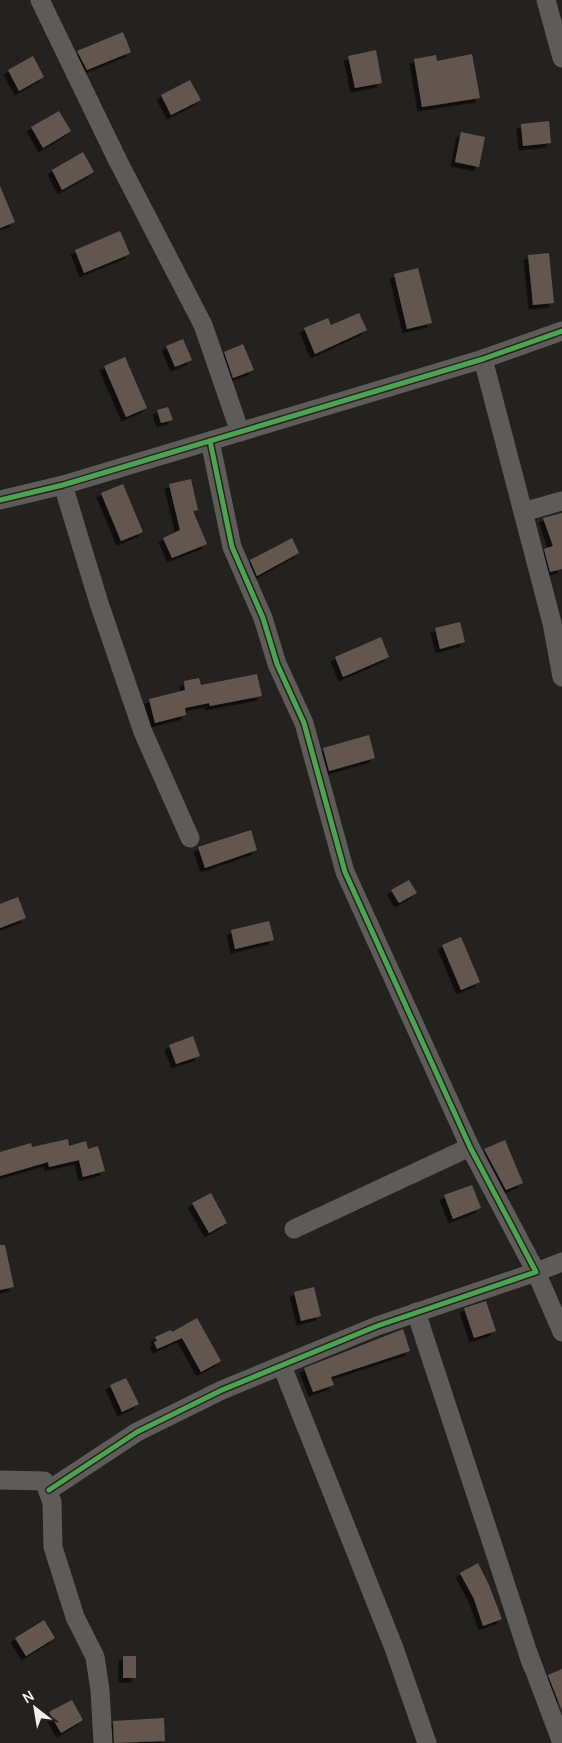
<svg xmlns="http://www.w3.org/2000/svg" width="562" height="1743" font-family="Manrope,sans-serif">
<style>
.building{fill:#63574f;filter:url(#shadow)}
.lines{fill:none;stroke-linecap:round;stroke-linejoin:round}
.minor{stroke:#5e5c59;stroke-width:19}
.cycleway-casing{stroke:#27221c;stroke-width:8}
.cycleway{stroke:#4ca352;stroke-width:5}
</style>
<defs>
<filter id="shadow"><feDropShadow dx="-4.5" dy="4.5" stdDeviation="0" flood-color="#0009"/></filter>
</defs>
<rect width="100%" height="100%" fill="#24221f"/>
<g class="building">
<polygon points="123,32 131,52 87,70 77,51"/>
<polygon points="376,50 382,83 355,88 348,56"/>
<polygon points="472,54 480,98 422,107 414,59 436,55 437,61"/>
<polygon points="33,56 44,77 19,91 8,70"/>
<polygon points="190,80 201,100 171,115 161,95"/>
<polygon points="59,111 71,131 43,148 31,127"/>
<polygon points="549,121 551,143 523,146 521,124"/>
<polygon points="461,132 485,137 479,167 455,162"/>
<polygon points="83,152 94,172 62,190 52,170"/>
<polygon points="0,186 15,222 0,228"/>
<polygon points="120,231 130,254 84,273 75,250"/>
<polygon points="549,253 554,303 533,305 528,255"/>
<polygon points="418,268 432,323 407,329 394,274"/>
<polygon points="359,313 367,330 315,354 304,328 328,318 331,325"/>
<polygon points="183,339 192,360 175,367 166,346"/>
<polygon points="243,344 254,370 233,378 224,352"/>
<polygon points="125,357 147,408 126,417 104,366"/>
<polygon points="168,407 173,420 161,423 157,410"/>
<polygon points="191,479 198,510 193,511 207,544 172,558 163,538 180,530 169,484"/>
<polygon points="123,484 143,532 121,541 101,493"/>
<polygon points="562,513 562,569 550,572 544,549 553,546 543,518"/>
<polygon points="292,538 299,553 257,576 250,560"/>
<polygon points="460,622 465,642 440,649 435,628"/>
<polygon points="381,637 389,657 343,677 335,657"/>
<polygon points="257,674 262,696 210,706 209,703 185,708 186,715 155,723 149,699 185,690 184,681 199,678 201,685"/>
<polygon points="369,735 375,758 329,771 323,748"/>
<polygon points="251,830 257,850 205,868 198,847"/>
<polygon points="409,880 417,893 399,903 391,890"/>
<polygon points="18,897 26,918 0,928 0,904"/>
<polygon points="269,921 274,940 235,949 231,930"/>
<polygon points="461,937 480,982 461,990 442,945"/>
<polygon points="193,1036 200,1056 176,1064 169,1045"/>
<polygon points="68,1139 69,1146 86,1141 88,1149 98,1146 105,1171 83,1177 79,1160 49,1167 48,1162 0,1176 0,1152 31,1143 32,1147"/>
<polygon points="505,1140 523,1183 506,1190 484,1149"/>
<polygon points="472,1185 481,1208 453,1219 444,1195"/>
<polygon points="211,1193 227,1223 209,1233 192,1203"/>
<polygon points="0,1245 5,1245 14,1287 0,1290"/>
<polygon points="314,1287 321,1316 301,1321 294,1292"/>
<polygon points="486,1301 496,1331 474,1338 464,1308"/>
<polygon points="197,1318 221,1361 201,1372 182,1338 157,1349 154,1342 157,1341 155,1337 171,1330 172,1332"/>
<polygon points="403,1329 410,1351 331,1377 334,1385 313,1392 304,1368"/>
<polygon points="126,1378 139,1404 122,1412 110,1385"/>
<polygon points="478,1563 489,1585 502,1619 483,1626 474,1599 460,1573"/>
<polygon points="44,1620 55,1638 26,1656 15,1638"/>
<rect x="123" y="1656" width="13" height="22"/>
<polygon points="562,1669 562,1711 548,1675"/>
<polygon points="72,1700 83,1720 61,1733 49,1712"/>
<polygon points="164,1718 165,1741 114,1743 113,1721"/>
</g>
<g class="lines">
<g class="minor">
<polyline points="40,0 118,161 203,325 240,432"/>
<polyline points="546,0 562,58"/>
<polyline points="483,359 552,623 562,677"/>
<polyline points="63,485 99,603 143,732 190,838"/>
<polyline points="0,500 63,485 483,359 562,331"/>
<polyline points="523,512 562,501"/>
<polyline points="294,1229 470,1147"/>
<polyline points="562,1262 536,1272 562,1332"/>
<polyline points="416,1312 532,1665"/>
<polyline points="282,1366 394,1648 427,1743"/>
<polyline points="0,1480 44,1481 52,1502 53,1547 75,1617 95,1657 100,1690 103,1743"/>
<polyline points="49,1490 137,1432 222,1390 377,1326 536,1272 470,1147 345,872 304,723 277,664 263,618 232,547 210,441"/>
<polyline points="528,1653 562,1743"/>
</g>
<g class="cycleway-casing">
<g id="cycleway">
<polyline points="0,500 63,485 483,359 562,331"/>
<polyline points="49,1490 137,1432 222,1390 377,1326 536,1272 470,1147 345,872 304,723 277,664 263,618 232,547 210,441"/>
</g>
</g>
<use href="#cycleway" class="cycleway"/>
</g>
<g transform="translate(35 1708) rotate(329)" stroke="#27221c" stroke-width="4" paint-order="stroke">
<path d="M0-4L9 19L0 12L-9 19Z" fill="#f3f0ec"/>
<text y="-8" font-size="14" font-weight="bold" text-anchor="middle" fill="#f3f0ec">N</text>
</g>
</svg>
